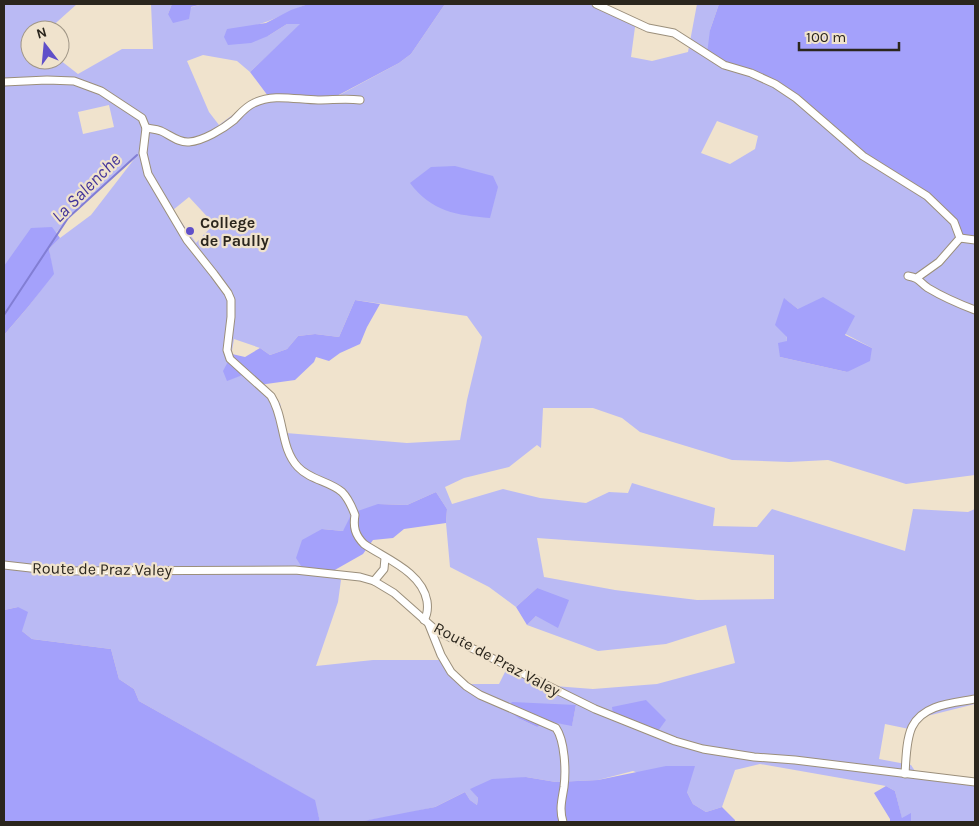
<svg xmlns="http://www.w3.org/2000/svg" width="979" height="826" font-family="Karla,sans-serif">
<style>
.green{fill:#babaf4;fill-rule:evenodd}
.forest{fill:#a4a1fb}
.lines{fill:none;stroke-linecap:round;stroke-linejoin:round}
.stream{stroke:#827ed4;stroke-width:2}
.minor-casing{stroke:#9b8f7b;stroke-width:9}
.minor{stroke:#fff;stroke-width:7}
.poi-dot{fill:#6050c9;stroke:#f0e3cd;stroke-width:2}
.labels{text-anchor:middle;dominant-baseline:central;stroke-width:4.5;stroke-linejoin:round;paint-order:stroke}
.poi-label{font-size:16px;font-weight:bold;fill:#2b261d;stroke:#f0e3cd;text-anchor:start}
.street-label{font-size:16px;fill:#2b261d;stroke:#f0e3cd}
.water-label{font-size:18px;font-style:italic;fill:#44359a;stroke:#f0e3cd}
</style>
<rect width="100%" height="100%" fill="#f0e3cd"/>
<path class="green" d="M4 4H77L48 30H30V60H60L78 74 122 49H153L151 4H172L168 14 203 4H308C287 12 271 22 249 27L268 36 287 24H301L250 72 237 61 203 55 187 61 209 112 219 125 246 105 271 100 334 98 399 63 411 54 445 4H596L632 21 635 27 631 57 652 61 688 52 697 4H719L710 30 775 84 927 196 975 240V475L906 484 828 460 789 462 732 460 640 432 622 418 593 408H543L541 448 537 445 509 467 464 478 445 487 452 504 503 489 540 498 586 503 609 492 628 493 632 483 715 508 713 526 757 527 772 509 905 551 913 509 968 512 975 509V704L923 717 919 721 914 730 885 724 879 759 911 765 915 771 922 773 975 779V822H911V814L902 819 895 791 886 786 760 764 735 770 722 807 706 812 693 804 687 792 633 771 598 780 556 782 526 777 471 789 478 798 477 805 470 800 465 792 435 807 399 815 358 822H320L314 800 139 701 134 689 119 679 111 649 32 639 22 631 18 607 4 610V335L28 307 53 274 49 249 60 238 91 215 135 158 68 218 30 267 4 275ZM109 105 114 127 83 134 78 112ZM717 121 758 136 755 149 730 164 701 153ZM189 197 214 224 196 243 173 210ZM785 299 798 309 872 348 847 372 780 357 787 341ZM355 300 467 316 482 337 467 400 460 440 407 443 286 433 280 403 248 373 227 380 234 339 260 348 270 355 287 349 298 336 315 334 339 337ZM436 492 447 509 446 523 450 567 489 587 516 607 537 588 536 616 527 625 598 651 666 644 726 625 735 663 657 684 593 689 554 686 509 664 499 684H468L439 660H373L316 666 338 602 341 580 333 571 322 529 343 531 379 504 407 505ZM537 538 774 555V599L697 600 615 590 544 577ZM576 705 572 725 551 722 537 727 520 719Z"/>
<g class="forest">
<polygon points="172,4 203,4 191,7 189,19 173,23 168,14"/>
<polygon points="308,4 445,4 411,54 399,63 333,98 271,100 250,72 300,24 287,24 268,36 251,43 228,45 224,37 227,29 266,23 291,10"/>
<polygon points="719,4 975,4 975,240 960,238 943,211 863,156 775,84 707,54 710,30"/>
<path d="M455 166 493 176 498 187 490 218C456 215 432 212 410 183L431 167Z"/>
<polygon points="52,227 60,238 49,249 54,274 28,307 4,335 4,266 31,228"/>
<polygon points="823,297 855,316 845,335 872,348 870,361 847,372 780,357 778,343 787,341 787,337 775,325 784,298 798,309"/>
<polygon points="355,300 380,304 367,327 360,344 340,353 329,361 316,357 314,362 295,380 259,385 248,373 227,381 223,371 232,354 245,357 260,348 270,355 287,349 298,336 315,334 339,337"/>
<polygon points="436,492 447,509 446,523 404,529 393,538 373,540 363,554 333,571 303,569 296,558 302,540 322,529 343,531 352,513 378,504 407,505"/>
<polygon points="537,588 569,600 558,628 536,616 527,625 516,607"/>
<polygon points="18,607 28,612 22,631 32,639 111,649 119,679 134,689 139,701 315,800 320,822 4,822 4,610"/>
<polygon points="646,700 666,720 658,731 613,714 612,707"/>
<polygon points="512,702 576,705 572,726 551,722 537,727 520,719 506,709"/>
<polygon points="666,766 695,766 687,792 693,804 706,812 722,807 735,820 735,822 358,822 435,807 465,792 470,800 477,805 478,798 470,789 492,779 526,777 556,782 598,780"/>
<polygon points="886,786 895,791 902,818 911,813 911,822 890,822 890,819 874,793"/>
</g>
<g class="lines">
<polyline class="stream" points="4,315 68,218 137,155"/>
<g class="minor-casing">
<g id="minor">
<polyline points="596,4 648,28 674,33 724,65 751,73 775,84 796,98 863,156 927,196 954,222 960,238"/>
<path d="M4 82 47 80 74 81 101 91 142 118 146 128 143 153 148 174 187 240 214 274 228 293 231 300V317L227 350 230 359 271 396C285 418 280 448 298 467 310 480 329 481 342 492 348 498 352 507 355 515 353 527 355 535 364 544 386 559 422 572 427 601 428 608 428 614 424 620"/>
<path d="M146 128C151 129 156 129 161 131 170 135 179 143 189 142 203 141 223 129 234 120 240 114 245 107 254 103 273 93 298 100 318 100 333 100 346 98 360 100"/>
<polyline points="960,238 975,240"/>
<path d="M908 276C920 278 919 282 928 288 943 297 959 304 975 310"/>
<polyline points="918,277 939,262 960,238"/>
<polyline points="4,565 57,571 295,570 360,577 374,581 394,593 437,631 595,709 675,741 703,749 754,757 795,760 975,782"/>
<polyline points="374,581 384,569 385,558"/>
<path d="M429 625 441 655 451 672 466 686 480 695 556 728C565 741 566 771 564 787 562 800 559 809 563 822"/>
<path d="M905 774C906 759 906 740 912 727 923 704 954 703 975 699"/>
</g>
</g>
<use href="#minor" class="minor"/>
</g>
<circle class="poi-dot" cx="190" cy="231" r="5"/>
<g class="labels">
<g class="poi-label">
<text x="200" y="222">College<tspan x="200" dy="18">de Paully</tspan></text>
</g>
<g class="street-label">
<text transform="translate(102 569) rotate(1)">Route de Praz Valey</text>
<text transform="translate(497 659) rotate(28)">Route de Praz Valey</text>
</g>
<g class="water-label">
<text transform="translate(86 188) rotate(-45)">La Salenche</text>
</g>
</g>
<rect width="979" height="826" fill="none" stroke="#2b261d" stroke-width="10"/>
<g transform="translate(45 45) rotate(344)"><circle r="24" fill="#f0e3cd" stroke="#a19787"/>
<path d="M0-4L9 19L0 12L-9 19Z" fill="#6050c9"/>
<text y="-8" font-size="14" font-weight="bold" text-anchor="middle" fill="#2b261d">N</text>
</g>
<path d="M799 42v8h100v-8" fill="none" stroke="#2b261d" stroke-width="2.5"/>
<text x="806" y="42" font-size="15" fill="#2b261d" stroke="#f0e3cd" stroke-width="4" paint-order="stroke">100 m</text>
</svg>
